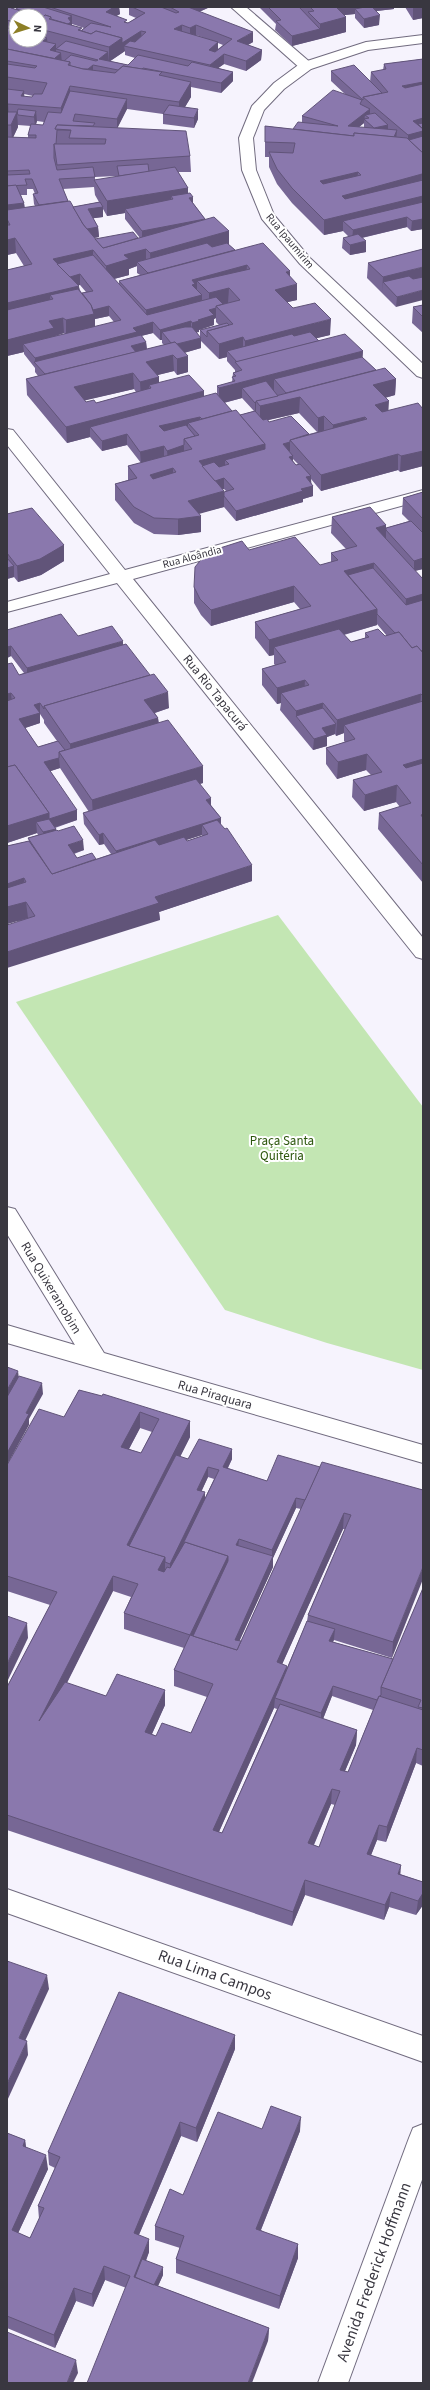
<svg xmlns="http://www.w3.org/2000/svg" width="430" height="2390" font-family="'Source Sans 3',sans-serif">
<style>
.green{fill:#c3e6b3}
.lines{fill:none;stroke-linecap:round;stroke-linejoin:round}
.lane-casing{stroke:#716b7f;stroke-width:2}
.street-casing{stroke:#716b7f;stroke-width:2}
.lane{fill:#fff;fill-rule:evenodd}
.street{fill:#fff;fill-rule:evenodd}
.wall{fill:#776795;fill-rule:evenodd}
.shaded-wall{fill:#615479}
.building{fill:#8a78ad;stroke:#615479;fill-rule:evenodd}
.labels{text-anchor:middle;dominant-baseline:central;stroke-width:4;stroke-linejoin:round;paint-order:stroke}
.far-street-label{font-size:11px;fill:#393740;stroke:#fff}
.street-label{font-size:13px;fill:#393740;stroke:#fff}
.park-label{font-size:13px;fill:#2d570d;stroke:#fff}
.near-street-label{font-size:16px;fill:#393740;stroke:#fff}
</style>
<rect width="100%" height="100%" fill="#f6f3fd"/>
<polygon class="green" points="278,915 423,1107 423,1370 327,1343 225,1310 16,1002"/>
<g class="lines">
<g class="lane-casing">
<polygon id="lane" points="231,7 246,7 311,63 313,66 311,69 301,69"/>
</g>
<g class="street-casing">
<g id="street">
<polygon points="423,35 423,43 368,50 311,69 284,89 264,110 253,138 256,170 274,215 310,258 423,364 423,378 417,376 300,264 262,219 242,170 239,138 252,106 274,83 301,63 366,42"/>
<polygon points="7,429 13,430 125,570 423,490 423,500 133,579 423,938 423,959 416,957 117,583 7,612 7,602 110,574 7,445"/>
<polygon points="7,1207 15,1209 104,1353 423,1445 423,1463 7,1343 7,1325 75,1345 7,1234"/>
<polygon points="7,1889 423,2036 423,2062 7,1913"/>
<polygon points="423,2124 423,2177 348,2383 318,2383 409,2138 413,2128"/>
</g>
</g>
<use href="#lane" class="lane"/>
<use href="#street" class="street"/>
</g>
<g class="wall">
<path d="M7 7H14V9H16L19 7H119L120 14 116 16 128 23 136 18 129 15V7H210L199 12 253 42 248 45 262 50 261 60 246 71 224 64 218 68 233 72V81L221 93 191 87V97L185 107 198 119 194 128 163 124V114L127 109 117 128 190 156 191 172H178L188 188V193L193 203 205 219 229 231V245L235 250 290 277 297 300 287 302 293 308 330 335 316 338 319 341 363 351 362 357 376 370 396 379 395 395 385 398 388 411 423 409V466L400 472 398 470 321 491 311 479 313 496 303 499V502L236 521 224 507 199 513 201 532 178 535 154 534 134 523 115 500V484L128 480V466L141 463 127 445 102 451 90 437 67 443 27 395 26 379 38 376 35 372V368L24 354V352L7 356V270L24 266 16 253 7 255ZM16 16H40V40H16ZM72 24 84 28 82 30 72 25ZM195 35H196L205 38ZM218 43 223 45 218 49ZM125 51V55L135 58 128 65 110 61ZM24 94 33 96 32 97H24ZM37 121 44 122 43 125H36ZM18 125 31 126 28 135V138L13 137 18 127ZM117 176V177L95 180V177ZM94 187 95 195 99 202 73 207 68 201 63 189ZM27 189H33L35 194H33L34 204 35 206 25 208 24 203 21 195H27ZM103 209 107 216 125 213V219L140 238 95 239 94 238 99 237 98 227 93 218 103 217ZM137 266V273L140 275 119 281V284L114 279 129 275V269ZM78 285H80L86 292 82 293 80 290ZM109 316 114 322 95 327V319ZM216 318V322L219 325 200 330V337L196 332H199V330L214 325V319ZM64 333 65 334 55 336ZM153 333 160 340H162V343L164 345 147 349 146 342 141 336ZM201 341 219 359 227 357V361L235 370V372L233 373 232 382 217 386V395L204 396V391L159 383V377L157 375 174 371 177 375 188 372 184 353 201 348ZM134 389 136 392 96 403 86 402 85 400ZM242 398 254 411 240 415 232 411 224 403ZM299 413 317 432 309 434 269 422 268 420ZM293 459 298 464 296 465 293 461ZM222 489H224L226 491 224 492Z"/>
<polygon points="259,7 394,7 394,9 376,11 379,25 364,28 355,18 355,14 344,15 346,17 346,32 292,46 275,30 276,24"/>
<polygon points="401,7 423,7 423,18 413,20 405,7 401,8"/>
<path d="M423 59V229L411 231 407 227 362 238 366 252 350 255 342 248 343 238 349 237 343 231 324 235 292 203 277 184 269 167V157H265V126L293 129 302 123V116L346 95 331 81V71L370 82 371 72 383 70 384 64ZM364 123V128L359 127Z"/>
<polygon points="423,249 396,307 367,278 368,263"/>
<polygon points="423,305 423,333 412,323 413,307"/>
<path d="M423 492V569L415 571 423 579V883L378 829 379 813 400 807 396 802 364 811 352 797 353 780 371 775 366 770 337 779 326 764V748L345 742 344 741V733L336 736 335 734 327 737V746L313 750 280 710 281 703 277 704 262 685V669L275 665 274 664V655L269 656 255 638V622L300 609 294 602 211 626 201 615 194 603V587L249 550 320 565 331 562V553L346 549 331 533 332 517 386 525V528L409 521 402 514 403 498ZM377 624 387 636H385L365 633V638L351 642 344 635 377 625Z"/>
<polygon points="7,514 64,545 64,561 41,575 18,582 14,577 7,579"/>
<path d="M7 630 78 636 123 645 169 708 155 713 158 718 159 723 203 783 199 784 211 805 221 818V825L252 881 159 912 160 920 17 921 7 924V846L29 841 28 838 38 835 37 833 7 843V664L19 675 24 673 11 656 7 658ZM40 714 44 720V723L57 741 38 747 25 728 40 723ZM60 768 89 812 83 813 84 824 99 845 104 844 111 854 96 859 77 858 74 854 84 850 56 830 55 828 77 820 50 771ZM202 835V836L187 841 186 840Z"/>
<path d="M79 1390 190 1421V1437L180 1457 188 1459 232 1449V1459L228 1468 267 1481 320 1467 423 1490 392 1658 334 1640 333 1642 393 1659 423 1588V1766L416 1763 386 1842 377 1840 371 1855 400 1874 423 1882V1905L416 1915 389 1907 384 1920 305 1895 292 1926 7 1830V1687L50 1605 7 1591V1592V1465L64 1417ZM140 1428 152 1432 141 1453 129 1449ZM208 1477 214 1479 205 1498 201 1492ZM296 1508 301 1509 241 1641H239L273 1567V1558ZM343 1529H345L308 1615 307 1621 286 1670 282 1664ZM113 1591 131 1597 124 1613V1629L184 1648 174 1670V1686L207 1697 191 1733 156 1736 152 1734 165 1705 106 1696 67 1683ZM332 1696 373 1710 348 1772 345 1771 356 1745 357 1730 323 1719ZM274 1708 277 1709 222 1833 219 1832ZM331 1804 335 1805 319 1847 314 1845Z"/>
<polygon points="235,2049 197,2142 181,2136 139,2235 149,2252 146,2261 163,2275 158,2286 269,2328 268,2341 105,2280 93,2307 76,2301 55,2348 7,2328 7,2133 25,2140 26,2148 48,2169 18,2233 30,2238 39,2219 38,2206 55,2168 49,2165 48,2152"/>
<polygon points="262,2129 300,2131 261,2230 298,2258 279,2309 176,2273 176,2259 180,2248 155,2240 155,2226 183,2195"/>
</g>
<g class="shaded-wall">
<polygon points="112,7 119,7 120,14 106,22 106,12"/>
<polygon points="192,7 210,7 192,15"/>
<polygon points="335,7 394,7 394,9 359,13 355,9 355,14 335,16"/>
<polygon points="413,7 423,7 423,18 413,20"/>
<polygon points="380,15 379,25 364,28 364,19"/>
<polygon points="72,16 72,25 65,36 68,18"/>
<polygon points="346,17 346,32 320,39 320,24"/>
<polygon points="182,25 182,35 174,29"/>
<polygon points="196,25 196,35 190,38 190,28"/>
<polygon points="320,29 320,39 292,46 292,36"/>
<polygon points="141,31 142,41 124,46 125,51 109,62 109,47 122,38"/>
<polygon points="253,32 253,42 237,51 237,41"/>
<polygon points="47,38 48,48 43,41"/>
<polygon points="218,42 218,52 209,60 209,50"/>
<polygon points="56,44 56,50 56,49 56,55 50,50"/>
<polygon points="262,50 261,60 246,71 246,61"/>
<polygon points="108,52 109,62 99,59"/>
<polygon points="61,53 62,63 55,58"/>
<polygon points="224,54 224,64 210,74 210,65"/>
<polygon points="93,65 93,75 87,70"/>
<polygon points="233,72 233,81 221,93 221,83"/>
<polygon points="191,82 191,97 179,117 179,102"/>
<polygon points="423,82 423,97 401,101 402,86"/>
<polygon points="70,86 70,101 62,123 61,108"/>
<polygon points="24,91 25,105 21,96"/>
<polygon points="127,99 127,109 117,129 117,119"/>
<polygon points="8,104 9,119 7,123 7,106"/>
<polygon points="198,109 198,119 194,128 194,118"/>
<polygon points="370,109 370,118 365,115 364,123 348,136 348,126"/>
<polygon points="36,111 37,121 35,126 34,117"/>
<polygon points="17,112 18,127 12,140 11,125"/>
<polygon points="423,118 423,146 408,144 408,135 413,121"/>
<polygon points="388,125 388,135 374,128"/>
<polygon points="397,130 396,140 392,142"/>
<polygon points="358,172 357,187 319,197 320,181"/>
<polygon points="422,174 421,190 341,211 342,196"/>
<polygon points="188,188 188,203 171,196 171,206 125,209 125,213 107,216 107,201"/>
<polygon points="423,196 423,211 343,221 343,231 324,235 324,220"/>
<polygon points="193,197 193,207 189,198"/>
<polygon points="24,203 25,218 7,219 7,205"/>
<polygon points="103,207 103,217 88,219 88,209"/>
<polygon points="423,215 423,229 411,231 412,221"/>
<polygon points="407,217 407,227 352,240 353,230"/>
<polygon points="205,219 142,241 142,231"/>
<polygon points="98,227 99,237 83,240 83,230"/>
<polygon points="229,231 229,246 151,268 150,253"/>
<polygon points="15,238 16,253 7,255 7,240"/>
<polygon points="366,241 366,252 350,255 350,245"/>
<polygon points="146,249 146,264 137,262 137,266 129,269 129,275 106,281 106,266 124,258 103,263 103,253"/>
<polygon points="93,250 93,266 65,272 53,259"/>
<polygon points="247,265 246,281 197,281 197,294 202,295 202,310 153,322 153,333 35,362 35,358 133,328 147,324 146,310 192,280"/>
<polygon points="423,267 423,282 383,282 382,292 383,277"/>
<polygon points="290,271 290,286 297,284 297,300 275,305 275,290 286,272"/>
<polygon points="80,274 80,285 70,287 69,277"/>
<polygon points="79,286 80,296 53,299 50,295 51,308 7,319 7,303"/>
<polygon points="229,288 228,303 209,308 209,293"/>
<polygon points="423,290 423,300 396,307 397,297"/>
<polygon points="109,306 109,316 95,319 95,329 66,336 66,320 91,310"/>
<polygon points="216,308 216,318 214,319 214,325 199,330 199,332 192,334 192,323 198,320 209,310"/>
<polygon points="63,318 64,333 55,336 55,344 23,344 24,352 7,356 7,340 49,321"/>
<polygon points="331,319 330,335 245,356 245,341"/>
<polygon points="191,321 191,331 162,332 162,340 160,340 160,330"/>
<polygon points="243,337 243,353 227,351 227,357 219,359 219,344"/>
<polygon points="201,338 201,348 173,356 174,371 146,378 146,362 173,345"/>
<polygon points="146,342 147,352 46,376 131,346"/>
<polygon points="363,351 362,367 274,379 274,390 249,396 242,388 242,398 219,404 219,388"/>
<polygon points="188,356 188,372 177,375 177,359"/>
<polygon points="133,373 134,389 74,403 74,387"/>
<polygon points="380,375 396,379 395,395 373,401 373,387"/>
<polygon points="159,377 159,392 151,388 149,385 149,395 141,398 140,382"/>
<polygon points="349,377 348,387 300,397 299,413 260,422 260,406 286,400 286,393"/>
<polygon points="204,391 204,407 90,427 90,437 67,443 66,427"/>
<polygon points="389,401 388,417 374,420 375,405"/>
<polygon points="256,402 256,413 255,413 255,403"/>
<polygon points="324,416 324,432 318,434 318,418"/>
<polygon points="200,417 200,427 188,423 188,430 159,436 159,426"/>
<polygon points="365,417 364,433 332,441 333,425"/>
<polygon points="127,434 127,445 102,451 102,441"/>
<polygon points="290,442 290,452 283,444"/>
<polygon points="265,444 265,459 229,464 225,460 225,470 206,475 199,461"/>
<polygon points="184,445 184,455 168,461 167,451"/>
<polygon points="164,446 164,457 141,463 140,452"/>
<polygon points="423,451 423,466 400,472 401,456"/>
<polygon points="398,454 398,470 321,491 321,475"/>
<polygon points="293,456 293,467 289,457"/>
<polygon points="173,468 173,484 150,490 150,475"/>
<polygon points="311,476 311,486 313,486 313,496 303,499 303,502 236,521 236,511 301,489 306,477"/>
<polygon points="224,478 224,489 211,492 211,482"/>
<polygon points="7,491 8,491 8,501 7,502"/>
<polygon points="224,491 224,507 188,517 188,501"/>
<polygon points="201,516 201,532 178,535 178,519"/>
<polygon points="386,525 386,541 376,528"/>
<polygon points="64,545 64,561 41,575 18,582 17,566"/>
<polygon points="423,558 423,569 414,571 414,561"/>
<polygon points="374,563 373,579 344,576 344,571"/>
<polygon points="14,566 14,577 7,579 7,568"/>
<polygon points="294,586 294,602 211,626 211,610"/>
<polygon points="423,594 423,610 405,615 406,599"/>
<polygon points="377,609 377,625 279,653 274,647 274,655 269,656 269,640"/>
<polygon points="123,641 123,651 27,678 27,668"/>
<polygon points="11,646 11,656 7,658 7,647"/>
<polygon points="305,680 304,696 281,693 281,703 277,704 277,688"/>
<polygon points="168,692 169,708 145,716 144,700"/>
<polygon points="11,693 12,704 7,705 7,694"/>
<polygon points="421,694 420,710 344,725 344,733 336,736 337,720"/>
<polygon points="40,703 40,723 19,730 19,719 34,705"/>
<polygon points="323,703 322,719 296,716 296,711"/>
<polygon points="158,718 159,734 71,760 70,744"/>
<polygon points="336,724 335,734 327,737 327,746 313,750 314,739 322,728"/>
<polygon points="367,754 366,770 337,779 338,762"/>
<polygon points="59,758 60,768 45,773 44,762"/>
<polygon points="423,759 423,775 402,782 403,765"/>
<polygon points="203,766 203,783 93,816 92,800"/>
<polygon points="397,785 396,802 364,811 365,795"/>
<polygon points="211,798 211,809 206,800"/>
<polygon points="77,810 77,820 43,831 36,822 37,833 7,843 7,826 49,813"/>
<polygon points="221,818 221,829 202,825 202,835 117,862 116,851"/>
<polygon points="56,829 56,839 44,843 43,832"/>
<polygon points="103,833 104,844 99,845 99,835"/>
<polygon points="83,840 84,850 68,855 68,845"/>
<polygon points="252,865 252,881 159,912 160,920 7,968 7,952 155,897"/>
<polygon points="24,878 25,895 7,900 7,884"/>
<polygon points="26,902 28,918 7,924 7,907"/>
<polygon points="18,1371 20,1387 7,1409 7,1390"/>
<polygon points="42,1383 43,1394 29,1419 29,1425 7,1465 7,1453 26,1413"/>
<polygon points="140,1412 140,1428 122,1462 121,1447"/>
<polygon points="190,1421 190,1437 132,1552 127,1545"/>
<polygon points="232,1449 232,1459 223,1477 223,1467"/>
<polygon points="208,1467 208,1477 197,1501 197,1490"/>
<polygon points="205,1492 205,1503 182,1546 182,1551 170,1574 170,1564"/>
<polygon points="296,1498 296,1508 273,1558 273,1567 235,1651 235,1640 272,1558 272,1550"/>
<polygon points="344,1513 343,1529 276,1678 277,1662"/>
<polygon points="239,1539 238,1549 236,1545"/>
<polygon points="228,1556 228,1572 195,1642 190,1635"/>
<polygon points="165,1557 165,1573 158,1570"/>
<polygon points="423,1567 423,1579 392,1658 393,1642"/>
<polygon points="113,1576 113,1591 40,1736 39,1721"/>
<polygon points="27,1623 28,1638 7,1682 7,1664"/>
<polygon points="335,1629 334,1639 329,1652 329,1641"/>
<polygon points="287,1666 286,1681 275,1698 274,1708 213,1845 213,1830"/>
<polygon points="333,1686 332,1696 321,1724 321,1713"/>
<polygon points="165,1690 165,1705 146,1747 145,1732"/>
<polygon points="357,1730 356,1745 339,1785 340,1770"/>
<polygon points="417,1748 416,1763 386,1842 387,1827"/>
<polygon points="332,1789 331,1804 308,1858 308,1843"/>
<polygon points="379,1825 377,1840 366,1868 367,1854"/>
<polygon points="401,1865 400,1880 398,1874"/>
<polygon points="305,1880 305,1895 292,1926 293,1912"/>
<polygon points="391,1892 389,1907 384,1920 385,1905"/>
<polygon points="423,1893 423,1905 416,1915 418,1901"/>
<polygon points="47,1975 49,1989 20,2052 19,2038"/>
<polygon points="235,2035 235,2049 197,2142 196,2128"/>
<polygon points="27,2041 28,2055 7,2101 7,2084"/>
<polygon points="301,2117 300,2131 256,2242 256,2229"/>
<polygon points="180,2122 181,2136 134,2246 134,2233"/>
<polygon points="25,2140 27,2154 23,2146"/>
<polygon points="46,2155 48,2169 13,2244 12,2230"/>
<polygon points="149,2239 149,2252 137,2282 134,2277"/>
<polygon points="298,2244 298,2258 279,2309 280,2296"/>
<polygon points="104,2266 105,2280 93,2307 92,2294"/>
<polygon points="163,2267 163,2275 153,2297 153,2288"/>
<polygon points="74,2288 76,2301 55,2348 54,2335"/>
<polygon points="269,2328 268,2341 252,2383 248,2383"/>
<polygon points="76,2360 78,2373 73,2383 67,2383"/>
</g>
<g class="building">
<polygon points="7,7 12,7 11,8 39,16 16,16 16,23 7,20"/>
<polygon points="19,7 43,7 72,16 68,18 71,22 68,24 51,19 51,17 45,15 43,17 16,9"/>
<path d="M50 7H114L106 12 127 20 124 22 128 23 145 13 132 7H161L176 13 179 12 170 7H188L253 32 237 41 262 50 246 61 224 54 210 65 124 46 130 41 135 42 146 32 141 31 122 43V38L96 31 91 34 82 31V30L91 23 111 27ZM182 25 190 28 196 25 232 39 215 52 209 50 218 42 174 29Z"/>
<polygon points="268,7 299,7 320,29 292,36 276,21 281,20"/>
<polygon points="310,7 336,7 346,17 320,24 308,12 314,11"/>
<polygon points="365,7 372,7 380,15 364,19 355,9"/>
<polygon points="45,15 51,17 49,19 82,28 78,30 91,34 96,31 122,38 109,47 40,29 40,16 43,17"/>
<polygon points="7,28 16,30 16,40 40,40 40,36 47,38 43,41 56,44 50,50 61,53 55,58 58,59 57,59 7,49"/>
<polygon points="66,41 108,52 99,59 128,65 138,55 188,66 192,62 233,72 221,83 143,68 142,69 123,66 118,70 93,65 88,69 83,69 70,66 70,62 64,61 71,55 96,61 98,60 56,49"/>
<polygon points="7,49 70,62 68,65 83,69 115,73 123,66 162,72 159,75 191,82 179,102 70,86 61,108 8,104 7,106 7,89 24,91 21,96 32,97 34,94 42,94 47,83 7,77 7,64 35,68 37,66 7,61"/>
<polygon points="423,59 423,82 402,86 405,88 423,84 423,118 413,121 423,129 423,131 408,135 363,97 388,92 371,72 386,69 384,64"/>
<polygon points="354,65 382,93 363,97 363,100 331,71"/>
<polygon points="333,90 362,100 360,104 370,109 348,126 397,130 394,137 354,133 354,136 293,129 298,122 338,126 302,116"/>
<polygon points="70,91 127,99 117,119 75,114 73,121 95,123 93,126 57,125 55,129 71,130 57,130 56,144 54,144 54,158 57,170 93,167 95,177 59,179 68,201 39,205 33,194 38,193 32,179 25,179 27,185 7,186 7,175 30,174 29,170 7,171 7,137 36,138 36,135 28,135 31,124 43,125 48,112 61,113"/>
<polygon points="169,105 198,109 194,118 163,114"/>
<polygon points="18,109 36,111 34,117 18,115 17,112 17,113"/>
<polygon points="7,112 17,112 11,125 7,125"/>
<polygon points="375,113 388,125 374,128 364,119 369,118 365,115"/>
<polygon points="423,123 423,129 418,124"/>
<polygon points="57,125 186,131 190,156 57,165 54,144 105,144 106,139 69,138 71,130 55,129"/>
<path d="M265 126 354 136V133L407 138 423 153V176L422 174 342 196 345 199 423 180V196L324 220 292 188 277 169 269 152 293 153 295 143 265 142ZM358 172 361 175 323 184 320 181Z"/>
<polygon points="423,136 423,153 409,140"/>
<polygon points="148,164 149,172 119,176 117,166"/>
<polygon points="175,167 188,188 107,201 94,180"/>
<polygon points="16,185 24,203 7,205 7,186"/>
<polygon points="190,193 193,197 189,198 205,219 142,231 125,209 173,199 171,196"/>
<polygon points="70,201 83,224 103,248 214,217 229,231 150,253 146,249 124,255 129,259 106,266 93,250 53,259 79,286 7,303 7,270 32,264 15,238 7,240 7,225 10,225 7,219 7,210"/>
<polygon points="100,202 103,207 88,209 98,227 87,229 83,224 73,207"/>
<polygon points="423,202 423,219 412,221 407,217 353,230 343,221"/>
<polygon points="133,232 138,238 103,248 95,239"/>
<polygon points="358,234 366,241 350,245 343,238"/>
<polygon points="207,243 212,247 227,243 235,250 148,273 137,262"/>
<polygon points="263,243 290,271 286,272 297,284 275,290 293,308 315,303 331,319 245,341 243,337 219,344 207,331 233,324 216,306 240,300 229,288 209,293 197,281 250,269 247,265 192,280 195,284 192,285 202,295 146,310 119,281"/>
<polygon points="423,249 423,267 383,277 368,263"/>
<polygon points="93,255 147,315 216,297 223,304 216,306 216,308 209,310 214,315 198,320 199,321 192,323 191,321 160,330 153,322 133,328 137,332 35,358 23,344 121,320 109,306 93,310 91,305 82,293 93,291 80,274 70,277 57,264"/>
<polygon points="409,276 413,279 423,277 423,290 397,297 383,282"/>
<polygon points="78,289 91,305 94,314 66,320 63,318 49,321 54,328 7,340 7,310 53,299 50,295"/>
<polygon points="423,305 423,317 413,307"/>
<polygon points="227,323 229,325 207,331 207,337 200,330"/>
<polygon points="185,327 192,327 201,338 177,344 175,342 171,343 162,332"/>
<polygon points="310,332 319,341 237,362 227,351 292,334 294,336"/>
<polygon points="345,334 363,351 219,388 217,386 235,381 232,377 236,376 233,373 242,370 235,362"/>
<polygon points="141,335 146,342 131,346 136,352 45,374 34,362"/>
<polygon points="175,342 188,356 177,359 173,355 146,362 159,377 140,382 133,373 74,387 86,402 94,400 96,403 151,388 149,385 189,375 204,391 66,427 26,379"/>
<polygon points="362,357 376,370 286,393 274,379"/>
<polygon points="385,368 396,379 373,385 389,401 375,405 382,412 418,403 423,409 423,451 401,456 398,454 321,475 290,440 367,419 365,417 333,425 324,416 318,418 300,397 260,406 256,401"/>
<polygon points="266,381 278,396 256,401 256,402 255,403 242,388"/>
<polygon points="216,393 232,411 202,419 200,417 159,426 164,431 186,425 195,436 184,439 184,445 167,451 164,446 140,452 127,434 102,441 90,427"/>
<path d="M236 410 265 444 199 461 224 491 188 501 201 516 178 519 154 518 134 507 115 484 137 478 128 466 192 449 184 439 199 435 188 423ZM173 468 176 472 153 479 150 475Z"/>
<polygon points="255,411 263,420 267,419 269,422 291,416 309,434 290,440 290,442 283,444 293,456 289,457 296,465 300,464 311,476 306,477 313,486 301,489 303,491 236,511 224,496 224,492 234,489 224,478 215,481 202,466 214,462 219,467 229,464 225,460 265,449 265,444 240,415"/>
<polygon points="423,492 423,519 403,498"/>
<polygon points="370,507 386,525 376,528 423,579 423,594 406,599 374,563 344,571 377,609 269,640 255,622 311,606 294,586 211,610 200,599 194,587 195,567 204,556 220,548 242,541 249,550 295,537 320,565 338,560 331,553 357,546 332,517"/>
<polygon points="32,508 64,545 40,559 17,566 7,553 7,514"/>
<polygon points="411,521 423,533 423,558 414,561 386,530 386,528"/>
<polygon points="7,558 14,566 7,568"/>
<polygon points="373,568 406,605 423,600 423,650 421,651 417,646 412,648 399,632 395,633 377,614 377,609 348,575"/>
<polygon points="61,614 78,636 112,626 123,641 27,668 11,646 7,647 7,630"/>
<polygon points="339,629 351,642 369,637 365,633 378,629 385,636 399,632 412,648 417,646 423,653 423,696 421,694 337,720 323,703 296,711 281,693 309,685 305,680 277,688 262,669 286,662 274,647"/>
<polygon points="126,644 150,675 44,706 44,709 40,703 34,705 40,713 19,719 38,747 58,741 65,750 59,752 59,758 44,762 77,810 49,819 49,813 15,765 7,767 7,701 15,698 11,693 7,694 7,664 12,663 19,675"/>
<polygon points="154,674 168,692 144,700 158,718 70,744 44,706"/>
<polygon points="423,701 423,759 403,765 406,768 423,763 423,814 421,815 423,818 423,865 379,813 411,803 397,785 365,795 353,780 382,772 367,754 338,762 326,748 355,739 344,725"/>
<polygon points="323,708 336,724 322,728 327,735 314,739 296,716"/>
<polygon points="168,720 203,766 92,800 59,752"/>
<polygon points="15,765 49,813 7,826 7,767"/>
<polygon points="196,779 211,798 206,800 221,818 116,851 103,833 99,835 83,813"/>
<polygon points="49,819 56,829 43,832 36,822"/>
<polygon points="217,820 225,829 227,828 252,865 155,897 159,903 7,952 7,925 35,916 26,902 7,907 7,888 26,882 24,878 7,884 7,846 29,841 52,874 155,840 159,845 184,837 187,841 208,834 202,825"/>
<polygon points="74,826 83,840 68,845 69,846 77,858 92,853 96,859 52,874 28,838 57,830 58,831"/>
<polygon points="7,1367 18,1371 7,1390"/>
<polygon points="19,1376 42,1383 26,1413 29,1414 7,1453 7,1397"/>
<path d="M79 1390 102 1396 103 1394 190 1421 127 1545 165 1557 158 1570 164 1572 167 1567 170 1568 185 1542 228 1556 190 1635 237 1650 322 1462 423 1490V1567L393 1642 308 1615 351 1515 344 1513 277 1662 287 1666 213 1830 222 1833 280 1704 357 1730 340 1770 348 1772 379 1696 423 1710V1750L417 1748 387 1827 379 1825 367 1854 401 1865 398 1874 423 1882V1893L418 1901 391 1892 385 1905 305 1880 293 1912 7 1815V1687L57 1592 7 1576V1465L39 1409 64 1417ZM140 1412 159 1419 141 1453 121 1447ZM113 1576 138 1584 124 1613 190 1635 174 1670 213 1684 191 1733 162 1723 156 1736 145 1732 165 1690 117 1674 106 1696 65 1682 39 1721ZM332 1789 340 1791 319 1847 308 1843Z"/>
<polygon points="199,1439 232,1449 223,1467 267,1481 278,1455 320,1467 305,1500 296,1498 272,1550 239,1539 236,1545 273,1556 235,1640 241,1641 237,1650 193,1636 228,1561 228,1556 185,1542 182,1546 219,1470 208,1467 197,1490 205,1492 170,1564 165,1562 165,1557 129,1546 176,1455 188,1459"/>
<polygon points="423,1588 423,1708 418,1707 421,1700 381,1687"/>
<polygon points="7,1616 27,1623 7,1664"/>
<polygon points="307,1621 335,1629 329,1641 393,1659 381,1687 381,1695 380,1696 379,1696 377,1700 333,1686 321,1713 275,1698"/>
<polygon points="7,1961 47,1975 19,2038 27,2041 7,2084"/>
<polygon points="119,1992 235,2035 196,2128 180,2122 134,2233 149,2239 134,2277 269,2328 248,2383 87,2383 130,2276 104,2266 92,2294 74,2288 54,2335 7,2316 7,2133 25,2140 23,2146 46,2155 12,2230 30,2238 44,2208 38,2206 60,2157 48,2152"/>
<polygon points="271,2106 301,2117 256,2229 298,2244 280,2296 176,2259 184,2236 155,2226 170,2189 183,2195 218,2112 262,2129"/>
<polygon points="142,2259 163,2267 154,2285 135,2277"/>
<polygon points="7,2332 76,2360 67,2383 7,2383"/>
</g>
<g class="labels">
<g class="far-street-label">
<text transform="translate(290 241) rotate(50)">Rua Ipaumirim</text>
<text transform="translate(192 557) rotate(-15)">Rua Aloândia</text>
</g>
<g class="street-label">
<text transform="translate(215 693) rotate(51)">Rua Rio Tapacurá</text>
<text transform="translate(51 1288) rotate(59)">Rua Quixeramobim</text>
<text transform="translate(215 1395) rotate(16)">Rua Piraquara</text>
</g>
<g class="park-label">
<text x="282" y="1141">Praça Santa<tspan x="282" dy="15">Quitéria</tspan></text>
</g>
<g class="near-street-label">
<text transform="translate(215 1975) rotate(20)">Rua Lima Campos</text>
<text transform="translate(374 2272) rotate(-70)">Avenida Frederick Hoffmann</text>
</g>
</g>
<rect width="430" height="2390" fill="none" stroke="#393740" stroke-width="16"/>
<g transform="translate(28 28) rotate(94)"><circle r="19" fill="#ffffff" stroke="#b0afb3"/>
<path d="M0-3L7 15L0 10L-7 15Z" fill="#8d7f26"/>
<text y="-6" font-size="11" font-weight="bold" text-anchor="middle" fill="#393740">N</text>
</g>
</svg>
